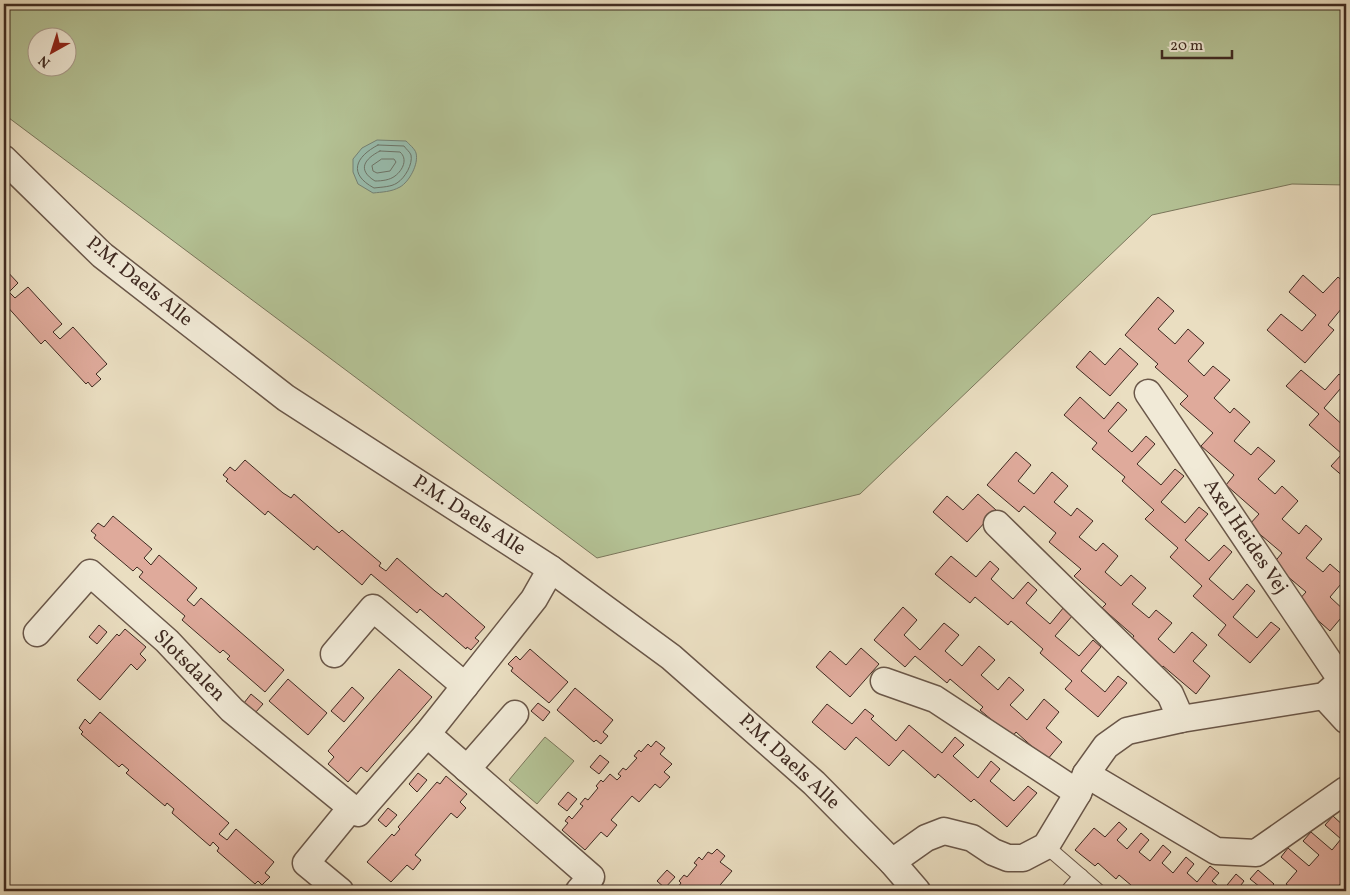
<svg xmlns="http://www.w3.org/2000/svg" width="1350" height="895" font-family="Vollkorn,serif">
<style>
.green{fill:#b4c295;stroke:#7a765b;fill-rule:evenodd}
.water{fill:#98bdae;stroke:#748276}
.lines{fill:none;stroke-linecap:round;stroke-linejoin:round}
.shore{stroke:#6c7468;stroke-width:1}
.building{fill:#dfaa9b;stroke:#3f2a21}
.service-casing{stroke:#6a5749;stroke-width:16}
.minor-casing{stroke:#6a5749;stroke-width:29}
.service{stroke:#f1ead7;stroke-width:14}
.minor{stroke:#f1ead7;stroke-width:26}
.labels{text-anchor:middle;dominant-baseline:central;stroke-width:4.5;stroke-linejoin:round;paint-order:stroke}
.street-label{font-size:20px;fill:#3f2a21;stroke:#f1ead7}
</style>
<rect width="100%" height="100%" fill="#eadec1"/>
<filter id="stains"><feTurbulence type="fractalNoise" baseFrequency=".004" numOctaves="4"/><feColorMatrix values="0 0 0 0 .2 0 0 0 0 .09 0 0 0 0 .02 0 0 0 .5 -.17"/></filter>
<radialGradient id="worn" r=".72"><stop offset=".6" stop-color="#630" stop-opacity="0"/><stop offset="1" stop-color="#630" stop-opacity=".3"/></radialGradient>
<g class="green">
<path d="M4 4H1346V185L1292 184 1152 215 860 494 597 558 9 118 4 111ZM38 38H68V68H38Z"/>
<polygon points="545,737 574,761 537,804 509,780"/>
</g>
<path class="water" d="M377 140 406 141C409 144 415 149 416 153 419 164 409 182 400 187 391 192 382 192 373 193L358 184 353 172V159L362 148Z"/>
<g class="lines">
<g class="shore">
<path d="M378 145 404 146C406 149 410 152 411 155 413 164 405 178 397 183 391 187 382 187 374 188 348 174 355 157 378 145Z"/>
<path d="M380 151 400 152C408 159 403 170 395 176 390 180 382 181 375 181 357 170 364 159 380 151Z"/>
<polygon points="382,159 394,159 396,162 390,171 377,173 373,171 372,166"/>
</g>
</g>
<g class="building">
<polygon points="4,268 18,283 9,292 15,298 28,287 62,324 53,332 60,339 73,327 107,364 96,374 101,379 92,387 88,382 86,384 45,340 41,344 4,303"/>
<polygon points="1303,275 1323,293 1338,277 1346,284 1346,303 1328,325 1334,330 1305,363 1267,330 1281,314 1302,331 1316,315 1289,292"/>
<polygon points="1158,297 1174,311 1158,329 1175,344 1188,329 1204,343 1188,361 1204,376 1213,366 1230,380 1214,398 1230,413 1234,408 1250,422 1234,441 1251,455 1258,447 1275,461 1258,479 1275,494 1282,486 1298,501 1282,519 1299,534 1306,525 1322,539 1306,558 1323,572 1330,564 1346,578 1330,597 1346,612 1330,631 1297,602 1306,592 1273,564 1282,553 1249,525 1259,514 1226,485 1234,475 1201,446 1213,433 1180,404 1188,396 1155,367 1158,364 1125,335"/>
<polygon points="1120,348 1138,364 1110,396 1076,367 1090,351 1105,365"/>
<polygon points="1301,370 1325,390 1339,374 1346,380 1346,382 1324,408 1346,428 1346,479 1331,466 1342,454 1309,425 1319,414 1286,386"/>
<polygon points="1080,397 1104,419 1118,402 1127,410 1108,431 1132,452 1146,436 1155,444 1137,464 1161,485 1175,469 1184,476 1161,502 1185,523 1199,507 1208,514 1185,540 1209,561 1224,545 1232,552 1209,579 1233,600 1247,584 1255,591 1233,617 1257,638 1271,622 1280,629 1250,663 1218,635 1226,625 1193,596 1202,586 1170,557 1178,548 1145,519 1154,510 1122,481 1125,477 1092,449 1097,443 1064,415"/>
<polygon points="1016,452 1031,465 1018,481 1034,494 1052,472 1068,486 1054,502 1071,516 1077,508 1093,521 1079,537 1096,551 1103,543 1118,556 1105,572 1121,586 1131,575 1146,588 1132,604 1149,618 1156,610 1172,623 1158,639 1174,653 1192,632 1207,645 1193,661 1210,676 1196,694 1163,666 1160,671 1128,643 1134,636 1102,608 1106,604 1074,576 1081,569 1049,542 1056,533 1024,506 1019,512 987,485"/>
<polygon points="245,460 283,493 291,498 294,494 339,533 342,530 381,563 379,566 386,571 397,558 435,591 443,597 446,593 485,627 475,638 479,641 471,650 467,647 466,649 420,609 417,613 371,574 362,585 317,546 314,550 268,511 265,515 226,481 228,479 223,475 230,467 235,471"/>
<polygon points="978,494 996,510 967,542 933,512 947,496 963,510"/>
<polygon points="113,516 152,549 144,558 151,565 159,555 197,588 187,600 194,606 201,598 284,670 265,692 227,659 230,656 223,650 220,653 182,620 185,616 139,577 143,572 137,567 133,571 94,538 96,535 91,531 98,523 104,527"/>
<polygon points="951,556 976,577 990,561 999,569 991,579 1013,599 1028,582 1037,590 1026,603 1050,624 1064,607 1073,615 1055,636 1079,656 1093,640 1101,647 1081,671 1105,692 1118,676 1127,683 1098,717 1065,689 1072,681 1040,653 1043,649 1011,621 1008,625 975,597 970,603 935,574"/>
<polygon points="903,607 917,620 904,635 920,650 944,623 959,635 945,651 962,666 979,646 995,660 981,675 998,690 1009,677 1024,690 1010,705 1027,720 1044,699 1059,712 1046,728 1062,742 1047,760 1016,732 1012,737 980,710 983,707 950,679 947,683 915,656 905,667 874,640"/>
<polygon points="99,625 107,632 97,644 89,637"/>
<polygon points="125,629 146,647 140,654 146,660 137,670 131,664 100,700 77,680 117,634 119,636"/>
<polygon points="861,648 879,664 850,697 816,667 830,651 846,665"/>
<polygon points="530,649 568,682 549,703 511,671 513,668 508,664 516,656 520,660"/>
<polygon points="399,669 432,697 367,772 361,767 348,782 328,764 334,757 328,751"/>
<polygon points="288,679 327,713 308,735 269,701"/>
<polygon points="352,687 364,698 344,722 331,711"/>
<polygon points="575,688 613,720 603,732 608,736 601,744 596,740 594,742 557,710"/>
<polygon points="251,694 263,704 255,713 244,703"/>
<polygon points="538,703 550,712 543,721 531,711"/>
<polygon points="827,704 852,724 865,709 874,716 871,719 896,741 909,725 942,753 955,737 964,745 953,756 978,778 991,761 1000,769 990,781 1014,801 1028,786 1037,793 1007,827 974,799 971,802 938,774 935,778 903,750 889,766 856,737 845,750 812,722"/>
<polygon points="100,712 229,823 219,834 227,840 236,829 274,862 265,873 270,877 262,885 258,881 255,884 217,851 219,848 213,842 210,846 172,813 174,809 167,803 165,806 126,773 129,770 122,764 119,767 81,734 83,732 79,728 85,719 90,724"/>
<polygon points="656,741 665,748 660,754 672,764 664,772 670,777 660,788 655,784 639,802 632,796 611,820 617,825 607,837 601,832 585,850 562,830 568,823 565,821 569,816 572,819 583,806 580,804 585,798 588,800 598,788 596,786 601,780 603,782 610,774 617,780 621,776 618,774 623,768 626,770 637,758 634,756 639,750 641,752 648,744 651,747"/>
<polygon points="600,755 609,762 599,774 590,767"/>
<polygon points="418,773 427,780 417,792 409,784"/>
<polygon points="446,776 467,794 460,802 466,808 457,818 451,813 415,855 421,860 413,870 407,865 391,882 367,862 392,834 394,836 400,829 398,827 437,782 440,784"/>
<polygon points="568,792 577,799 567,811 558,804"/>
<polygon points="388,808 397,815 386,827 378,820"/>
<polygon points="1333,816 1346,828 1346,877 1336,889 1331,886 1326,891 1295,891 1286,884 1297,871 1281,857 1288,848 1309,866 1319,855 1303,841 1311,832 1332,850 1341,839 1325,825"/>
<polygon points="1119,822 1127,829 1117,840 1127,849 1141,833 1149,840 1139,852 1150,861 1163,845 1171,852 1162,863 1173,873 1186,857 1194,864 1187,873 1197,882 1210,866 1219,873 1212,881 1223,890 1236,874 1244,881 1241,885 1249,891 1148,891 1142,886 1138,891 1119,875 1116,879 1098,863 1095,866 1075,850 1094,828 1105,837"/>
<polygon points="717,849 725,856 720,862 732,871 715,891 675,891 681,883 679,881 684,875 687,877 697,865 694,863 699,857 702,860 708,852 712,854"/>
<polygon points="667,870 675,877 665,888 657,881"/>
<polygon points="1258,870 1274,884 1268,891 1265,891 1250,879"/>
</g>
<g class="lines">
<g class="service-casing">
<g id="service">
<polyline points="1046,846 1098,891"/>
<polyline points="1068,891 1081,876"/>
</g>
</g>
<g class="minor-casing">
<g id="minor">
<polyline points="4,159 102,255 286,398 551,569 671,657 814,783 892,862 917,891"/>
<polyline points="1148,393 1342,681"/>
<polyline points="997,524 1170,694 1181,719"/>
<polyline points="37,633 90,573 167,641 232,710 358,813 427,734 534,599 551,569"/>
<polyline points="334,654 373,608 465,686"/>
<polyline points="884,681 935,699 1078,793"/>
<polyline points="1324,696 1346,720"/>
<polyline points="427,734 591,877 579,891"/>
<polyline points="467,769 515,714"/>
<polyline points="1086,774 1216,851 1256,853 1346,790"/>
<polyline points="892,862 926,838 944,831 972,838 993,852 1008,858 1023,858 1046,846 1078,793 1086,774 1106,746 1127,731 1181,719 1324,696 1346,677"/>
<polyline points="340,891 306,863 351,808"/>
</g>
</g>
<use href="#service" class="service"/>
<use href="#minor" class="minor"/>
</g>
<g class="labels">
<g class="street-label">
<text transform="translate(139 282) rotate(39)">P.M. Daels Alle</text>
<text transform="translate(469 516) rotate(33)">P.M. Daels Alle</text>
<text transform="translate(1245 537) rotate(56)">Axel Heides Vej</text>
<text transform="translate(189 666) rotate(45)">Slotsdalen</text>
<text transform="translate(789 762) rotate(43)">P.M. Daels Alle</text>
</g>
</g>
<rect width="1350" height="895" fill="none" stroke="#eadec1" stroke-width="20"/>
<rect x="5" y="5" width="1340" height="885" fill="none" stroke="#3f2a21" stroke-width="2.5"/>
<rect x="10" y="10" width="1330" height="875" fill="none" stroke="#3f2a21"/>
<g transform="translate(52 52) rotate(219)"><circle r="24" fill="#f1ead7" stroke="#aa9d8e"/>
<path d="M0-4L9 19L0 12L-9 19Z" fill="#8f2418"/>
<text y="-8" font-size="14" font-weight="bold" text-anchor="middle" fill="#3f2a21">N</text>
</g>
<path d="M1162 50v8h70v-8" fill="none" stroke="#3f2a21" stroke-width="2.5"/>
<text x="1170" y="50" font-size="15" fill="#3f2a21" stroke="#f1ead7" stroke-width="4" paint-order="stroke">20 m</text>
<rect width="100%" height="100%" filter="url(#stains)"/>
<rect width="100%" height="100%" fill="url(#worn)"/>
</svg>
